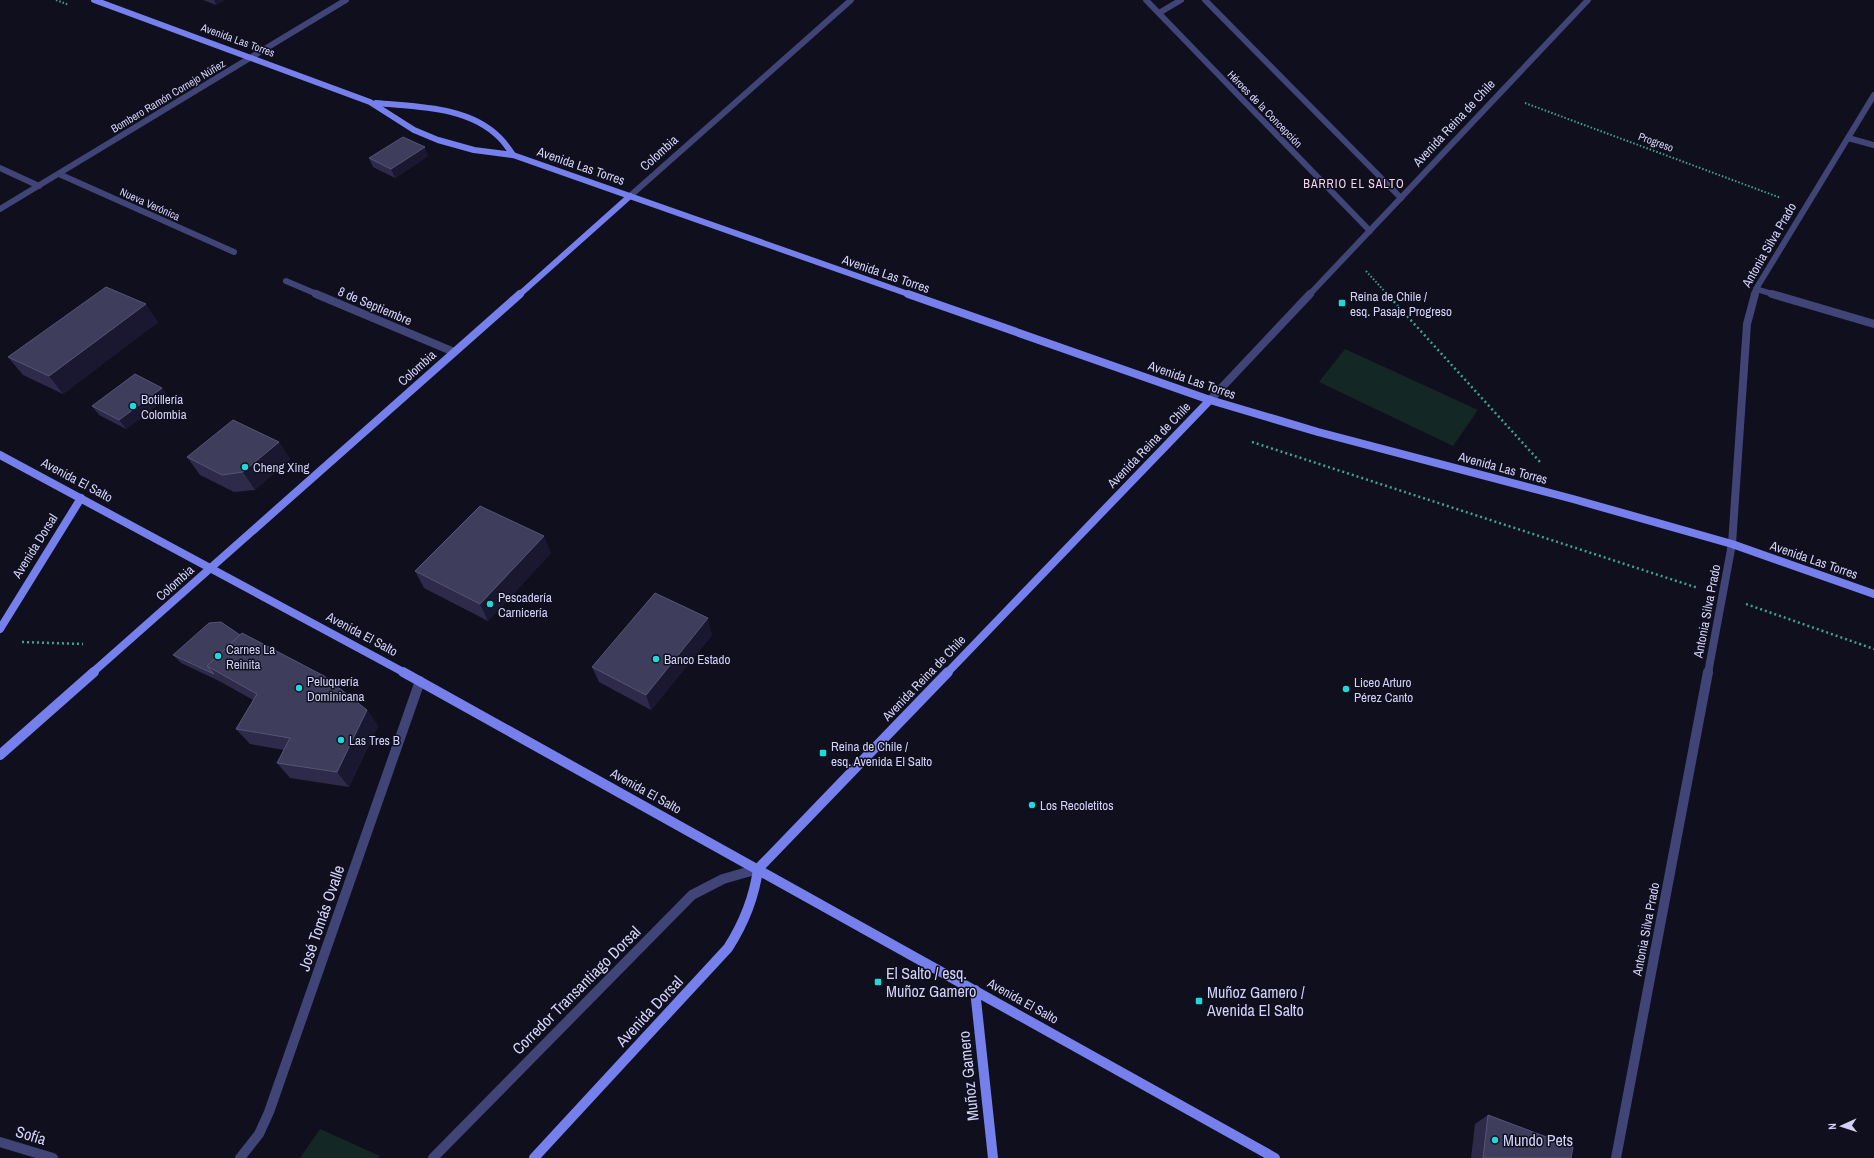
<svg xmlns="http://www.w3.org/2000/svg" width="1874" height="1158" font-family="'Archivo Narrow',sans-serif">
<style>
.green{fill:#132724}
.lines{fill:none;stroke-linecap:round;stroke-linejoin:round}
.path-far1{stroke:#3da291;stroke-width:2;stroke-dasharray:1.5 2;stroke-linecap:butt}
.path{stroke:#3da291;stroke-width:2.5;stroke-dasharray:2 3;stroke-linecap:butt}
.lane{stroke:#404477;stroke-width:10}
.street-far2{stroke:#404477;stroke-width:6}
.street-far1{stroke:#404477;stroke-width:8}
.street{stroke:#404477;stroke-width:10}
.secondary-far2{stroke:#7680ec;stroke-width:6}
.secondary-far1{stroke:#7680ec;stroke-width:8}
.secondary{stroke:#7680ec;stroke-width:10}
.wall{fill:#2d2b49}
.shaded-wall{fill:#1a1830}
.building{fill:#3f3d5c;stroke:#565475}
.poi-dot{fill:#1ed9d7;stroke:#100f1e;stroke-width:1.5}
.labels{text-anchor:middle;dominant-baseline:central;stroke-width:3;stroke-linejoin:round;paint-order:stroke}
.far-street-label{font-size:11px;fill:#d2d2f9;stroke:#100f1e}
.far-neighbourhood-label{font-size:12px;letter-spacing:1px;fill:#f9d4f0;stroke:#100f1e}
.street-label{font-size:13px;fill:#d2d2f9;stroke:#100f1e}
.poi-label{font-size:13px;fill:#d2d2f9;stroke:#100f1e;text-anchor:start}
.near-street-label{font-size:16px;fill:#d2d2f9;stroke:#100f1e}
.near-poi-label{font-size:16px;fill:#d2d2f9;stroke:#100f1e;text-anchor:start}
</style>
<rect width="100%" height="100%" fill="#100f1e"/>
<g class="green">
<polygon points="1345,349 1478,410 1453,446 1319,382"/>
<polygon points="320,1129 380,1156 377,1158 300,1158"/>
</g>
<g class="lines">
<g class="path-far1">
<polyline points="56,0 69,5"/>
<polyline points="1525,103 1781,198"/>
<polyline points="1366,271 1388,295"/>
</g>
<g class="path">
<polyline points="1387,294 1541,463"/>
<polyline points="1252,442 1698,588"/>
<polyline points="1746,604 1874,649"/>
<polyline points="22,642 83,644"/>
</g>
<polyline class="lane" points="433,1158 692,895 723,879 758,869"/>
<g class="street-far2">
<polyline points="1146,0 1370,231"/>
<polyline points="1205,0 1401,198"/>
<polyline points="1159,13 1181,0"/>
<polyline points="1848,138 1874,145"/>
<polyline points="0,168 39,186"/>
<polyline points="59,174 234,252"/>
<polyline points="630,196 851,0"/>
<polyline points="0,209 346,0"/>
<polyline points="286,281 319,295"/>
<polyline points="1756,289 1776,295"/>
<polyline points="1309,295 1588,0"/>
<polyline points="1754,295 1756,289 1874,95"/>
</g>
<g class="street-far1">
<polyline points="316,294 454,352"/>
<polyline points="1772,294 1874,324"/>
<polyline points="1210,400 1310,294"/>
<polyline points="1708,673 1732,544 1747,324 1755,294"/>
</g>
<g class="street">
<polyline points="0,1142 53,1158"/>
<polyline points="240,1158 259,1134 269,1112 420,681"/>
<polyline points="1616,1158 1708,672"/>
</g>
<g class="secondary-far2">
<polyline points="94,0 370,102 414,130 438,140 474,150 513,155 911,295"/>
<path d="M376 103C417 107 469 106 500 138 505 143 509 149 513 155"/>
<polyline points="519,295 630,196"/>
</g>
<g class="secondary-far1">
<polyline points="908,294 1210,400 1318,432 1573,499 1732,544 1874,594"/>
<polyline points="0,455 405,673"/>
<polyline points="0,629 81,498"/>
<polyline points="92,673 520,294"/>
<polyline points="947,673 1210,400"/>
</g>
<g class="secondary">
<polyline points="403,672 1275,1158"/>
<polyline points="0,755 94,672"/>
<polyline points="758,869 948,672"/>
<polyline points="975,990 993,1158"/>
<path d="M534 1158 728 948C744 923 754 899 758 869"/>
</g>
</g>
<g class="wall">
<polygon points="203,0 225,0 216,5"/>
<polygon points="428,156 395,178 373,167 369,158"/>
<polygon points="158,322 63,394 23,375 8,357"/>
<polygon points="162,388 168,397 126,429 99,415 92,406"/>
<polygon points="279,442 290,459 255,490 234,492 200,475 187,457"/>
<polygon points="551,553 488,621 424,588 415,571"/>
<polygon points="240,635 367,710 378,726 349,787 290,778 277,763 284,750 250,744 236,729 253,700 221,682 181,663 173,655"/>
<polygon points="712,635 651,710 599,682 592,667"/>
<polygon points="1488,1115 1571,1158 1471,1158 1475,1124"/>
</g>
<g class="shaded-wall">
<polygon points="214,0 225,0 216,5"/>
<polygon points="425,147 428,156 395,178 391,169"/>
<polygon points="146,304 158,322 63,394 49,376"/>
<polygon points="162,388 168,397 126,429 119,420"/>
<polygon points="279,442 290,459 255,490 243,472"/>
<polygon points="544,536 551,553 488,621 480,604"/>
<polygon points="708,618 712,635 651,710 646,695"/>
<polygon points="367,710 378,726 349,787 337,772"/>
</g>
<g class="building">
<polygon points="403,137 425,147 391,169 369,158"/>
<polygon points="106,287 146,304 49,376 8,357"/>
<polygon points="135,374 162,388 119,420 92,406"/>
<polygon points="233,420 279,442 243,472 222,475 187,457"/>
<polygon points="480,506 544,536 480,604 415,571"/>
<polygon points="655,593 708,618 646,695 592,667"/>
<polygon points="221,622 240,635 207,666 214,674 173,655 209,623"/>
<polygon points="242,633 324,676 367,710 337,772 277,763 290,738 236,729 257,694 207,666"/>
<polygon points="1488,1115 1573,1147 1571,1158 1483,1158"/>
</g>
<g class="poi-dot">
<rect x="1338" y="299" width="8" height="8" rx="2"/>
<circle cx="133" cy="406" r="4"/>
<circle cx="245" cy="467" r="4"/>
<circle cx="490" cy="604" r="4"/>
<circle cx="218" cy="656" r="4"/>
<circle cx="656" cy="659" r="4"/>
<circle cx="299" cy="688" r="4"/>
<circle cx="1346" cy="689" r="4"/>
<circle cx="341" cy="740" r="4"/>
<rect x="819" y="749" width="8" height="8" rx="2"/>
<circle cx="1032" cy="805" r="4"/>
<rect x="874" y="978" width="8" height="8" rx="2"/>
<rect x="1195" y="997" width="8" height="8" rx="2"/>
<circle cx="1495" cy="1140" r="4"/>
</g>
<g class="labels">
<g class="far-street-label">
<text transform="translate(238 40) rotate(20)">Avenida Las Torres</text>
<text transform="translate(168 96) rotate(-31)">Bombero Ramón Cornejo Núñez</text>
<text transform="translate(1265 109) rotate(46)">Héroes de la Concepción</text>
<text transform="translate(1656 142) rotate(20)">Progreso</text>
<text transform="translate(150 204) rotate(24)">Nueva Verónica</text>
</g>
<g class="far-neighbourhood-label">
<text x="1354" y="184">BARRIO EL SALTO</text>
</g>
<g class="street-label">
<text transform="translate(1454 123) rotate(-47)">Avenida Reina de Chile</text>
<text transform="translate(659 153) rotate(-42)">Colombia</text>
<text transform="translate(581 166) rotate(19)">Avenida Las Torres</text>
<text transform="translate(1769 245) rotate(-60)">Antonia Silva Prado</text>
<text transform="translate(886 274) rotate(19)">Avenida Las Torres</text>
<text transform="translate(375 306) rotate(23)">8 de Septiembre</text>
<text transform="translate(417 368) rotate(-42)">Colombia</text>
<text transform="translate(1192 380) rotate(19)">Avenida Las Torres</text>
<text transform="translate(1149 445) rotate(-46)">Avenida Reina de Chile</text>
<text transform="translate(1503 468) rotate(15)">Avenida Las Torres</text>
<text transform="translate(77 480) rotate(28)">Avenida El Salto</text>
<text transform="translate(35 546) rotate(-58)">Avenida Dorsal</text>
<text transform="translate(1814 560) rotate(19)">Avenida Las Torres</text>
<text transform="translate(175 583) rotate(-42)">Colombia</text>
<text transform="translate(1707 611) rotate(-79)">Antonia Silva Prado</text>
<text transform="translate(362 634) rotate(28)">Avenida El Salto</text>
<text transform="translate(924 678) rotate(-46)">Avenida Reina de Chile</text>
<text transform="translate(646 791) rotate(29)">Avenida El Salto</text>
<text transform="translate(1646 929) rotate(-79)">Antonia Silva Prado</text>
<text transform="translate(1023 1001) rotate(29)">Avenida El Salto</text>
</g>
<g class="poi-label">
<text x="1350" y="296">Reina de Chile /<tspan x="1350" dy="15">esq. Pasaje Progreso</tspan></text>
<text x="141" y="399">Botillería<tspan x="141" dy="15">Colombia</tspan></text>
<text x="253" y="467">Cheng Xing</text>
<text x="498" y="597">Pescadería<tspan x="498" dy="15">Carnicería</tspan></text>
<text x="226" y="649">Carnes La<tspan x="226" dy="15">Reinita</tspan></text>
<text x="664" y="659">Banco Estado</text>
<text x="307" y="681">Peluquería<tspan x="307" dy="15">Dominicana</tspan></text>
<text x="1354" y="682">Liceo Arturo<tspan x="1354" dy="15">Pérez Canto</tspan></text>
<text x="349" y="740">Las Tres B</text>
<text x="831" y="746">Reina de Chile /<tspan x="831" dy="15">esq. Avenida El Salto</tspan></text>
<text x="1040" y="805">Los Recoletitos</text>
</g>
<g class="near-street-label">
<text transform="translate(321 918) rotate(-71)">José Tomás Ovalle</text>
<text transform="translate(576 990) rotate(-45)">Corredor Transantiago Dorsal</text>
<text transform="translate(649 1011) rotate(-47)">Avenida Dorsal</text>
<text transform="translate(968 1076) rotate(-96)">Muñoz Gamero</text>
<text transform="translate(31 1135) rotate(17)">Sofía</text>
</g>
<g class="near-poi-label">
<text x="886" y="973">El Salto / esq.<tspan x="886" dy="18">Muñoz Gamero</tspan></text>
<text x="1207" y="992">Muñoz Gamero /<tspan x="1207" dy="18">Avenida El Salto</tspan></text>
<text x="1503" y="1140">Mundo Pets</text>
</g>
</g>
<g transform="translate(1842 1126) rotate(267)" stroke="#100f1e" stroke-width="3" paint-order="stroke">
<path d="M0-3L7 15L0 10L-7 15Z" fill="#d2d2f9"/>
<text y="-6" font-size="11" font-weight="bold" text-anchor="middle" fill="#d2d2f9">N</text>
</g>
</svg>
